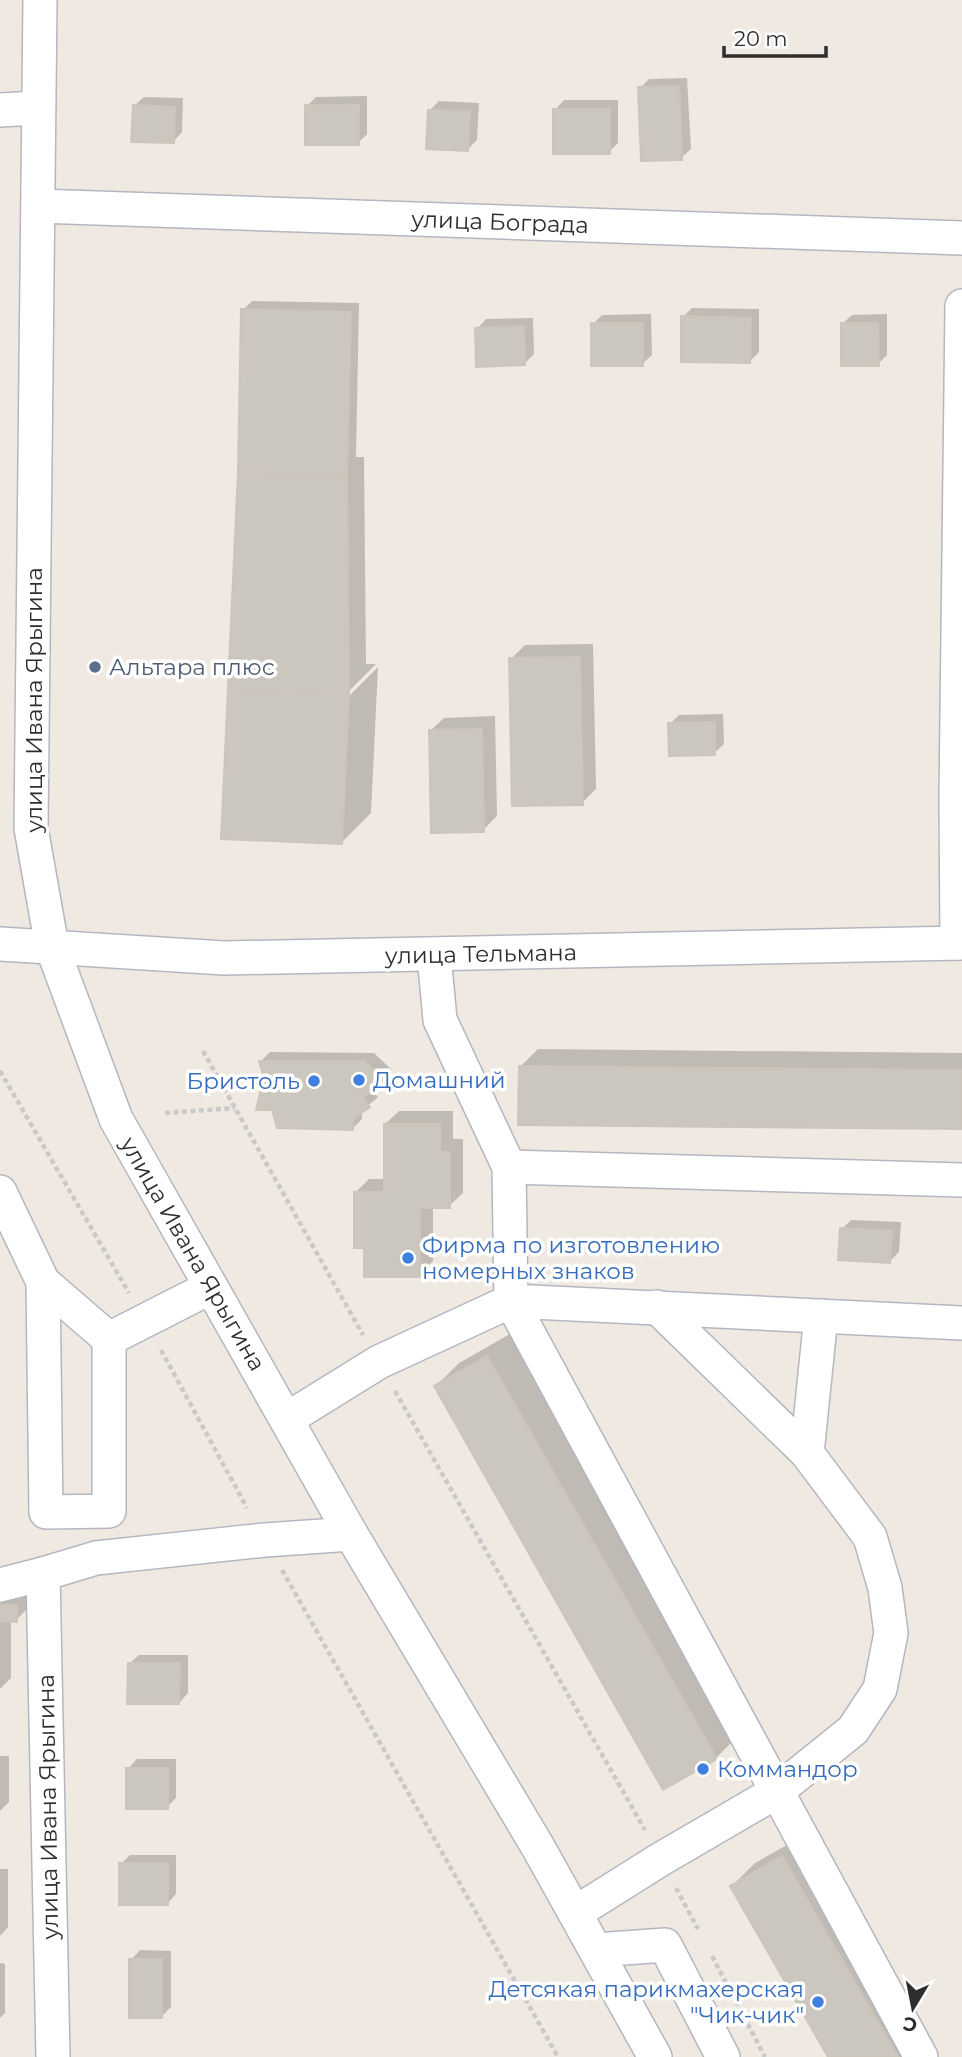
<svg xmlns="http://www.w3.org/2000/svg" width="962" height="2057" font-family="Montserrat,sans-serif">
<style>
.shadow{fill:#0003}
.building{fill:#cbc7bf;stroke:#cbc5ba;stroke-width:2}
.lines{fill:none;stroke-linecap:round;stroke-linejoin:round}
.minor-casing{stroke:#b4b7c1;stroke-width:36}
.path{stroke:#c9c9c9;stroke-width:4.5;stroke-dasharray:5 3.5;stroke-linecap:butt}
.minor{stroke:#fff;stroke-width:33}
.service-dot{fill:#5c6f8a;stroke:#fff;stroke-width:2.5}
.shop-dot{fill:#3f7fe0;stroke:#fff;stroke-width:2.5}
.labels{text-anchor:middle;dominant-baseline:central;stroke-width:7;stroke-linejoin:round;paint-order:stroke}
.street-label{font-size:23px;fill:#2e2e2e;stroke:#fff}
.service-label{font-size:23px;fill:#4e5e75;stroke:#fff;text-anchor:start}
.shop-label{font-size:23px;fill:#366cbe;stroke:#fff;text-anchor:start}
</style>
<rect width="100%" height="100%" fill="#efe9e1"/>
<g class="shadow">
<polygon points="687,78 691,149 681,158 640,88 649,79"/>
<polygon points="367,96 367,134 358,143 307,106 316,97"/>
<polygon points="144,97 183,98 182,132 173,142 134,106"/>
<polygon points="564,100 618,100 618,143 609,152 555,110"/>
<polygon points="439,101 479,103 477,140 467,150 430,110"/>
<polygon points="252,301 359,303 356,457 364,457 366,664 376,664 347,693 347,698 378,667 371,813 341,843 240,472 243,310"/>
<polygon points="692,308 759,309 759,352 749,362 683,317"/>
<polygon points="651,314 652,355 642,364 593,324 602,315"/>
<polygon points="887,314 887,355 878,364 842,324 852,315"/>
<polygon points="533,318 534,354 525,363 477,329 486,319"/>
<polygon points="593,644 596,789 582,803 511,659 525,645"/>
<polygon points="723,714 724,744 714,753 670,724 679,715"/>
<polygon points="495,716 497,816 483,830 430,731 444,718"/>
<polygon points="538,1049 962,1053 962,1128 521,1066"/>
<polygon points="270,1052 374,1053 392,1070 371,1089 378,1097 362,1111 362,1119 353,1128 266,1077 261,1061"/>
<polygon points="399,1111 453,1111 453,1139 463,1139 463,1193 449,1206 433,1206 433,1261 419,1275 365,1246 355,1193 369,1179 385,1179 385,1124"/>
<polygon points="851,1220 901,1222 899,1252 890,1261 842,1229"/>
<polygon points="510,1334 739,1735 716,1758 436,1386 459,1363"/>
<polygon points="0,1592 30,1592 30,1606 16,1620 11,1620 11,1678 0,1689"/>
<polygon points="139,1655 188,1655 188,1693 179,1703 129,1664"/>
<polygon points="0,1756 9,1756 9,1802 0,1811"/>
<polygon points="137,1759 176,1759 176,1798 167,1807 128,1769"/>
<polygon points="806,1834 934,2057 830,2057 732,1886 755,1863"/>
<polygon points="130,1855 176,1855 176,1894 167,1904 121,1864"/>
<polygon points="0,1869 8,1869 8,1927 0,1936"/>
<polygon points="140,1950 171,1951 171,2007 162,2016 131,1960"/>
<polygon points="0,1963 5,1964 5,2013 0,2018"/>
</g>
<g class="building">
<polygon points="679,86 682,160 641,161 638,87"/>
<polygon points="133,105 175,107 174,143 131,142"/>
<rect x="305" y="105" width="54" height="40"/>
<rect x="553" y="109" width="57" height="45"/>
<polygon points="428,110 470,111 468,151 426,149"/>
<polygon points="241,309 351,312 347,474 238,472"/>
<polygon points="681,316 751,318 750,363 681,362"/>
<rect x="591" y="323" width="52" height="43"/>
<polygon points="841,323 878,323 879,366 841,366"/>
<polygon points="524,326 525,365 476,367 475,328"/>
<polygon points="238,472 347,474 349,694 228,688"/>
<polygon points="580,657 583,805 512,806 509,658"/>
<polygon points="228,688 349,694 342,844 221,839"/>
<polygon points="715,722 715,755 669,756 668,723"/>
<polygon points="482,729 484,832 431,833 429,730"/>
<polygon points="259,1061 364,1061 384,1080 362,1098 370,1107 353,1119 353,1130 277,1128 272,1110 256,1110 264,1077"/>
<polygon points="519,1066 962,1070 962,1129 518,1125"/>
<polygon points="384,1124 440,1124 440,1152 450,1152 450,1208 420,1208 420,1277 364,1277 364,1248 354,1248 354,1192 384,1192"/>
<polygon points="840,1228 892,1231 890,1263 838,1260"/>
<polygon points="487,1356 717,1759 663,1790 434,1386"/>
<polygon points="0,1605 17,1605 17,1622 0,1621"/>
<polygon points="128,1663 180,1663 179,1704 127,1704"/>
<rect x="126" y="1768" width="42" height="41"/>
<polygon points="782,1856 898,2057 828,2057 730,1886"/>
<rect x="119" y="1863" width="49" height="42"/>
<rect x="129" y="1959" width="33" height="59"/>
</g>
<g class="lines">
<g class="minor-casing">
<g id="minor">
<polyline points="40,0 31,828 52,947 116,1119 351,1534 538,1847 655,2057"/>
<polyline points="0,110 37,108"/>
<polyline points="38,206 962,238"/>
<polyline points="957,943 956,797 962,306"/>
<polyline points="0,944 224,958 962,943"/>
<polyline points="509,1167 962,1180"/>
<polyline points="0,1192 43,1282 109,1339 109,1511 46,1512 43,1282"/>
<polyline points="511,1301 921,2057"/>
<polyline points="511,1301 962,1323"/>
<polyline points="657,1307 807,1453"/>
<polyline points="109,1339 211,1287"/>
<polyline points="287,1419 379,1362 511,1301 509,1167 440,1020 434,955"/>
<polyline points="0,1585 43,1574"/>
<polyline points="575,1913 661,1859 776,1792 853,1730 880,1689 891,1633 885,1588 870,1537 807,1453 821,1316"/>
<polyline points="596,1950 665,1945 723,2057"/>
<polyline points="53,2057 43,1574 96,1558 265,1540 351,1534"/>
</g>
</g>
<g class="path">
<polyline points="203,1051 363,1335"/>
<polyline points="0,1071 129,1293"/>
<polyline points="165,1113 235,1108"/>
<polyline points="161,1350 247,1508"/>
<polyline points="395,1391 645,1830"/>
<polyline points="282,1570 558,2057"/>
<polyline points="676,1888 698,1929"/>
<polyline points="712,1956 765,2057"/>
</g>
<use href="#minor" class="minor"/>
</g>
<circle class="service-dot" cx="95" cy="667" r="7"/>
<g class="shop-dot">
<circle cx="359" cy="1080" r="7"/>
<circle cx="314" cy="1081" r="7"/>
<circle cx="408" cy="1258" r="7"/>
<circle cx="703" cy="1769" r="7"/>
<circle cx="818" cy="2002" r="7"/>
</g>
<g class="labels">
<g class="street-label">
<text transform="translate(500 222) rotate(2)">улица Бограда</text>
<text transform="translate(34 700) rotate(-90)">улица Ивана Ярыгина</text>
<text transform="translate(481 954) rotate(-1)">улица Тельмана</text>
<text transform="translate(193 1254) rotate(60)">улица Ивана Ярыгина</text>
<text transform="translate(48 1807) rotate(-91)">улица Ивана Ярыгина</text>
</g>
<g class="service-label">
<text x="109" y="667">Альтара плюс</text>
</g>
<g class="shop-label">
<text x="373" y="1080">Домашний</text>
<text x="300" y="1081" text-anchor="end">Бристоль</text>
<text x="422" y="1245">Фирма по изготовлению<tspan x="422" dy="26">номерных знаков</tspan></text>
<text x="717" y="1769">Коммандор</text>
<text x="804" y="1989" text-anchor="end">Детсякая парикмахерская<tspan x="804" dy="26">"Чик-чик"</tspan></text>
</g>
</g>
<g transform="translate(913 2008) rotate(190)" stroke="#ffffff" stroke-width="5" paint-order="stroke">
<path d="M0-5L12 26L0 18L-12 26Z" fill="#2e2e2e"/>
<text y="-10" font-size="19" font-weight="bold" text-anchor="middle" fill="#2e2e2e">С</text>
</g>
<path d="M724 46v10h102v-10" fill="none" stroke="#2e2e2e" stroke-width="3.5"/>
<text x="734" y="46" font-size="21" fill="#2e2e2e" stroke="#ffffff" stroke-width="5" paint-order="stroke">20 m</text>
</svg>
